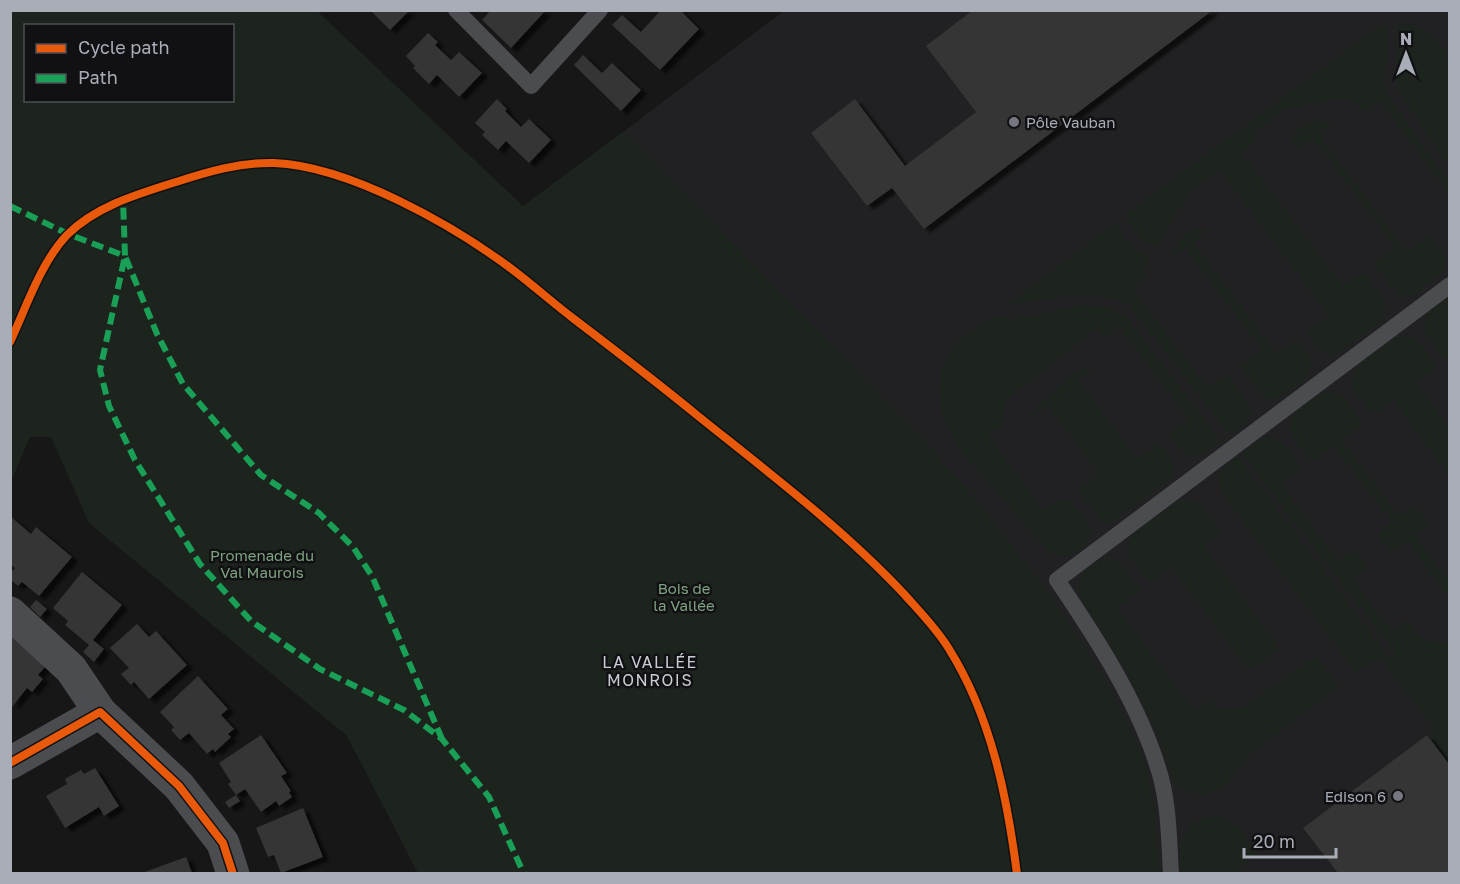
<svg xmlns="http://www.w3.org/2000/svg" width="1460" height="884" font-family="'Golos Text',sans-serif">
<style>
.built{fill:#212123}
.green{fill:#1d241e;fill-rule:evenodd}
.building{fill:#353536;filter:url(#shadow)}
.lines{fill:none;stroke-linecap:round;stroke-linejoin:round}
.service{stroke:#4b4c50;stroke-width:16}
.minor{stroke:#4b4c50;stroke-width:33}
.quiet{stroke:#1a9f57;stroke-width:6;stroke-dasharray:12 6;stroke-linecap:butt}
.cycleway-casing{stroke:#111113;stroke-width:11}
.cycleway{stroke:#e8590c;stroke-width:8}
.poi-dot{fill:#757880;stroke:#111113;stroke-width:2}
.labels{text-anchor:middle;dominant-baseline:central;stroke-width:5;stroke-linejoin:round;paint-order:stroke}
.poi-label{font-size:15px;fill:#a8adb8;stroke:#111113;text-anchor:start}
.park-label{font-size:15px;fill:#7fa381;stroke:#111113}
.neighbourhood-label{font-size:16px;letter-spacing:1.5px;fill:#c9ccd4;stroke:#111113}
</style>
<defs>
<filter id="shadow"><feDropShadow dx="6" dy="4" stdDeviation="1.5" flood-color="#0009"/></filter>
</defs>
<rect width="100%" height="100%" fill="#171717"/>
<polygon class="built" points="784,11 1449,11 1449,873 1152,873 619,135"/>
<g class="green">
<path d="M11 10 317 11 523 206 624 131 920 436 969 491 1049 593 1112 691 1144 760 1155 809 1159 873H418L347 736 89 523 51 437H30L11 481ZM26 26H232V100H26Z"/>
<path d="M1409 24C1427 28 1440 42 1449 58V167L1396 87 1398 25Z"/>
<path d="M1387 25 1385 91 1449 182V194L1379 100 1364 112 1354 100 1345 98 1285 109 1252 134 1256 140 1241 152 1343 286 1363 272 1384 300 1386 311 1381 321 1339 353C1323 359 1316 345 1307 333L1329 315 1219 169 1189 193 1156 247 1143 241 1124 216 1376 28Z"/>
<path d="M1315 121 1333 123 1318 134 1407 252 1430 235 1446 257 1445 270 1414 295 1409 298 1398 295 1374 264 1395 247 1313 138 1297 149C1285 133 1300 124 1315 121Z"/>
<path d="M1115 223 1134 249 1151 256 1144 269 1147 276 1132 288 1208 388 1226 374C1233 384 1258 409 1249 420 1245 426 1236 431 1230 435L1129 305C1092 286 1047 300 1008 305Z"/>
<path d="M1197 228 1207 231 1193 242 1277 354 1297 340C1301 346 1309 353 1311 359 1317 376 1284 397 1270 400L1264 397 1240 366 1262 349 1185 248 1170 259 1184 234Z"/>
<path d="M1449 296V357L1446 360C1420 326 1412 324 1449 296Z"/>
<path d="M1081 305 1109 307 1125 315 1221 441C1191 463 1191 464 1169 434L1189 419 1119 327 1104 338 1096 329 1011 396C1003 405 1002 413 1002 425L988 436 1044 511 1060 500 1066 498C1074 507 1086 517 1090 528 1095 544 1074 558 1060 556 1055 556 1051 553 1047 550L959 448C933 409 928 359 972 331 977 328 991 317 996 317 1001 316 1007 319 1013 319 1036 316 1059 310 1081 305Z"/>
<path d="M1400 335C1418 334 1427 354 1436 367L1416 383 1449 427V475L1393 400 1373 415C1367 406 1354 394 1352 384 1348 367 1387 342 1400 335Z"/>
<polygon points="1088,367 1093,368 1078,380 1137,459 1159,443 1173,462 1175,470 1171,478 1111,522 1106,524 1102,521 1078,489 1099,473 1048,406 1033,417 1031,415 1074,372"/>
<path d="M1326 391C1344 390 1353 410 1363 424L1342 440 1400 517 1415 505 1430 524 1415 536 1449 582V597L1407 541 1392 552 1377 534 1392 522 1334 446 1312 462C1298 443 1276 426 1302 407 1310 401 1317 395 1326 391Z"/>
<path d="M1265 436C1283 436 1292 455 1302 468L1281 484 1338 561 1354 550 1368 568 1353 580 1392 631 1407 620C1421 639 1425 643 1449 643V764L1427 735 1435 729 1379 657 1357 673 1226 499C1213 476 1217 472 1237 456L1385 652 1391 659 1397 655 1241 453Z"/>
<path d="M1186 499 1198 503 1222 532 1204 547 1281 649 1249 670 1171 567 1150 583 1128 554 1127 546C1132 531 1171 503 1186 499Z"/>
<path d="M1110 558 1119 562 1140 590 1117 608 1194 711 1209 700 1222 710H1239L1316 656 1339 686 1250 754C1235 769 1229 793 1204 794 1194 794 1181 789 1175 781 1170 772 1168 760 1164 751 1159 735 1152 719 1144 705 1125 666 1100 631 1079 594 1075 576 1092 560 1110 558Z"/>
<path d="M1214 816C1237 819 1246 838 1259 854L1238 870 1240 873H1180C1179 846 1181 821 1214 816Z"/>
</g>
<g class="building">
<polygon points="370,10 410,10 390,30"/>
<polygon points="491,10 546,10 511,48 482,20"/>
<polygon points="661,10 680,10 699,29 660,70 612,25 622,15 641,32"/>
<polygon points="973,10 1213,10 924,229 892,188 867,206 811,133 855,99 905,166 976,112 926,46"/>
<polygon points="428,33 438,42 435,45 451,60 459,52 482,73 459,97 437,75 429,84 413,68 415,66 406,56"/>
<polygon points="583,55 602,73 612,63 641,90 621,111 574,65"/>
<polygon points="497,99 507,109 505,111 521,127 529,119 551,140 529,163 506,141 498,150 482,135 485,132 475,123"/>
<polygon points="10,516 31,534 36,527 72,557 39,596 22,582 18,586 10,579 10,573 15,568 10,564"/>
<polygon points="82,572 122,605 93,640 104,649 94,662 83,652 89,645 65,625 68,621 53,608"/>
<polygon points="36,600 47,609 40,617 30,607"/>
<polygon points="137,624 149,637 156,631 187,665 149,699 134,682 131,685 121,674 129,668 110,648"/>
<polygon points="14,632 49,662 38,675 43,679 32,692 27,688 12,707 10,636"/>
<polygon points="198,676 228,709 221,715 234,729 228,734 231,737 215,752 213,749 207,754 189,733 180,740 171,730 174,727 160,712"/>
<polygon points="261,735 287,773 281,776 291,791 289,792 292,797 279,806 276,801 261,812 245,789 236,795 228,784 231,782 219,763"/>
<polygon points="1427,735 1449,764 1449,873 1338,873 1303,828"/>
<polygon points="95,768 119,806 104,816 99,807 65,828 46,796 67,784 65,779 81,770 84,774"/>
<polygon points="236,795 240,801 229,808 225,802"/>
<polygon points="303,808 323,857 281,873 274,855 268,857 256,828"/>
<polygon points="186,857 192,873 142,873"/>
</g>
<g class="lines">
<g class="service">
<polyline points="456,10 531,86 600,10"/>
<path d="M1171 874C1169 841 1169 809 1161 778 1142 708 1097 639 1057 580L1450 285"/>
</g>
<g class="minor">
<polyline points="10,613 71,669 100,712"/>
<polyline points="10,763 100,712 179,786 223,843 233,874"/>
</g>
<g class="quiet">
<polyline points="10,206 68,234 125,256 123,199"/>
<polyline points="442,739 372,576 353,547 319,513 261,475 183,384 157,334 125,256 100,370 109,406 135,460 200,564 251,621 320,669 404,710 442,739 489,797 524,874"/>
</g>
<g class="cycleway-casing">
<g id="cycleway">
<path d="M10 342C26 308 41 262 67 235 96 206 138 194 176 182 207 172 240 162 274 163 349 166 453 225 513 270 534 286 553 303 574 319 616 351 658 383 698 416 769 473 842 528 904 594 919 611 937 629 949 649 991 716 1007 796 1017 874"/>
<polyline points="10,763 100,712 179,786 223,843 233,874"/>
</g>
</g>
<use href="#cycleway" class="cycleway"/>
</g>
<g class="poi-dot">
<circle cx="1014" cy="122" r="6"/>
<circle cx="1398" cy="796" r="6"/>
</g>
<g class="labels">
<g class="poi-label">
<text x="1026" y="122">Pôle Vauban</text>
<text x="1386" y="796" text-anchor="end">Edison 6</text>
</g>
<g class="park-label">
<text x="262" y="555">Promenade du<tspan x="262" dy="17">Val Maurois</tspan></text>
<text x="684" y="588">Bois de<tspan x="684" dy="17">la Vallée</tspan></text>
</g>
<g class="neighbourhood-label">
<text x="650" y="662">LA VALLÉE<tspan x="650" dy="18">MONROIS</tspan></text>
</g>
</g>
<rect width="1460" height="884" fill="none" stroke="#a8adb8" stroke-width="24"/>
<rect x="24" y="24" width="210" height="78" fill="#111113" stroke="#4d4f55" stroke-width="1.5"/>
<rect x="36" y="44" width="30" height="9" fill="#e8590c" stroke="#4d4f55" stroke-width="1.5"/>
<text x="78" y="54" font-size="18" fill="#a8adb8">Cycle path</text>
<rect x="36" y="74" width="30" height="9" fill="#1a9f57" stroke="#4d4f55" stroke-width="1.5"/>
<text x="78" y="84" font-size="18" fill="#a8adb8">Path</text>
<g transform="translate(1406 54)" stroke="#111113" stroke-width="4.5" paint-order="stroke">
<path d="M0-4.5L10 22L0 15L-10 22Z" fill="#a8adb8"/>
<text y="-9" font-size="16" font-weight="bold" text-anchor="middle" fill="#a8adb8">N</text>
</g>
<path d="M1244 848v9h92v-9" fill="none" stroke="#a8adb8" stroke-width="3"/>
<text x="1253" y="848" font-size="18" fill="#a8adb8" stroke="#111113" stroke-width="4.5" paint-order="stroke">20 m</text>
</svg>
